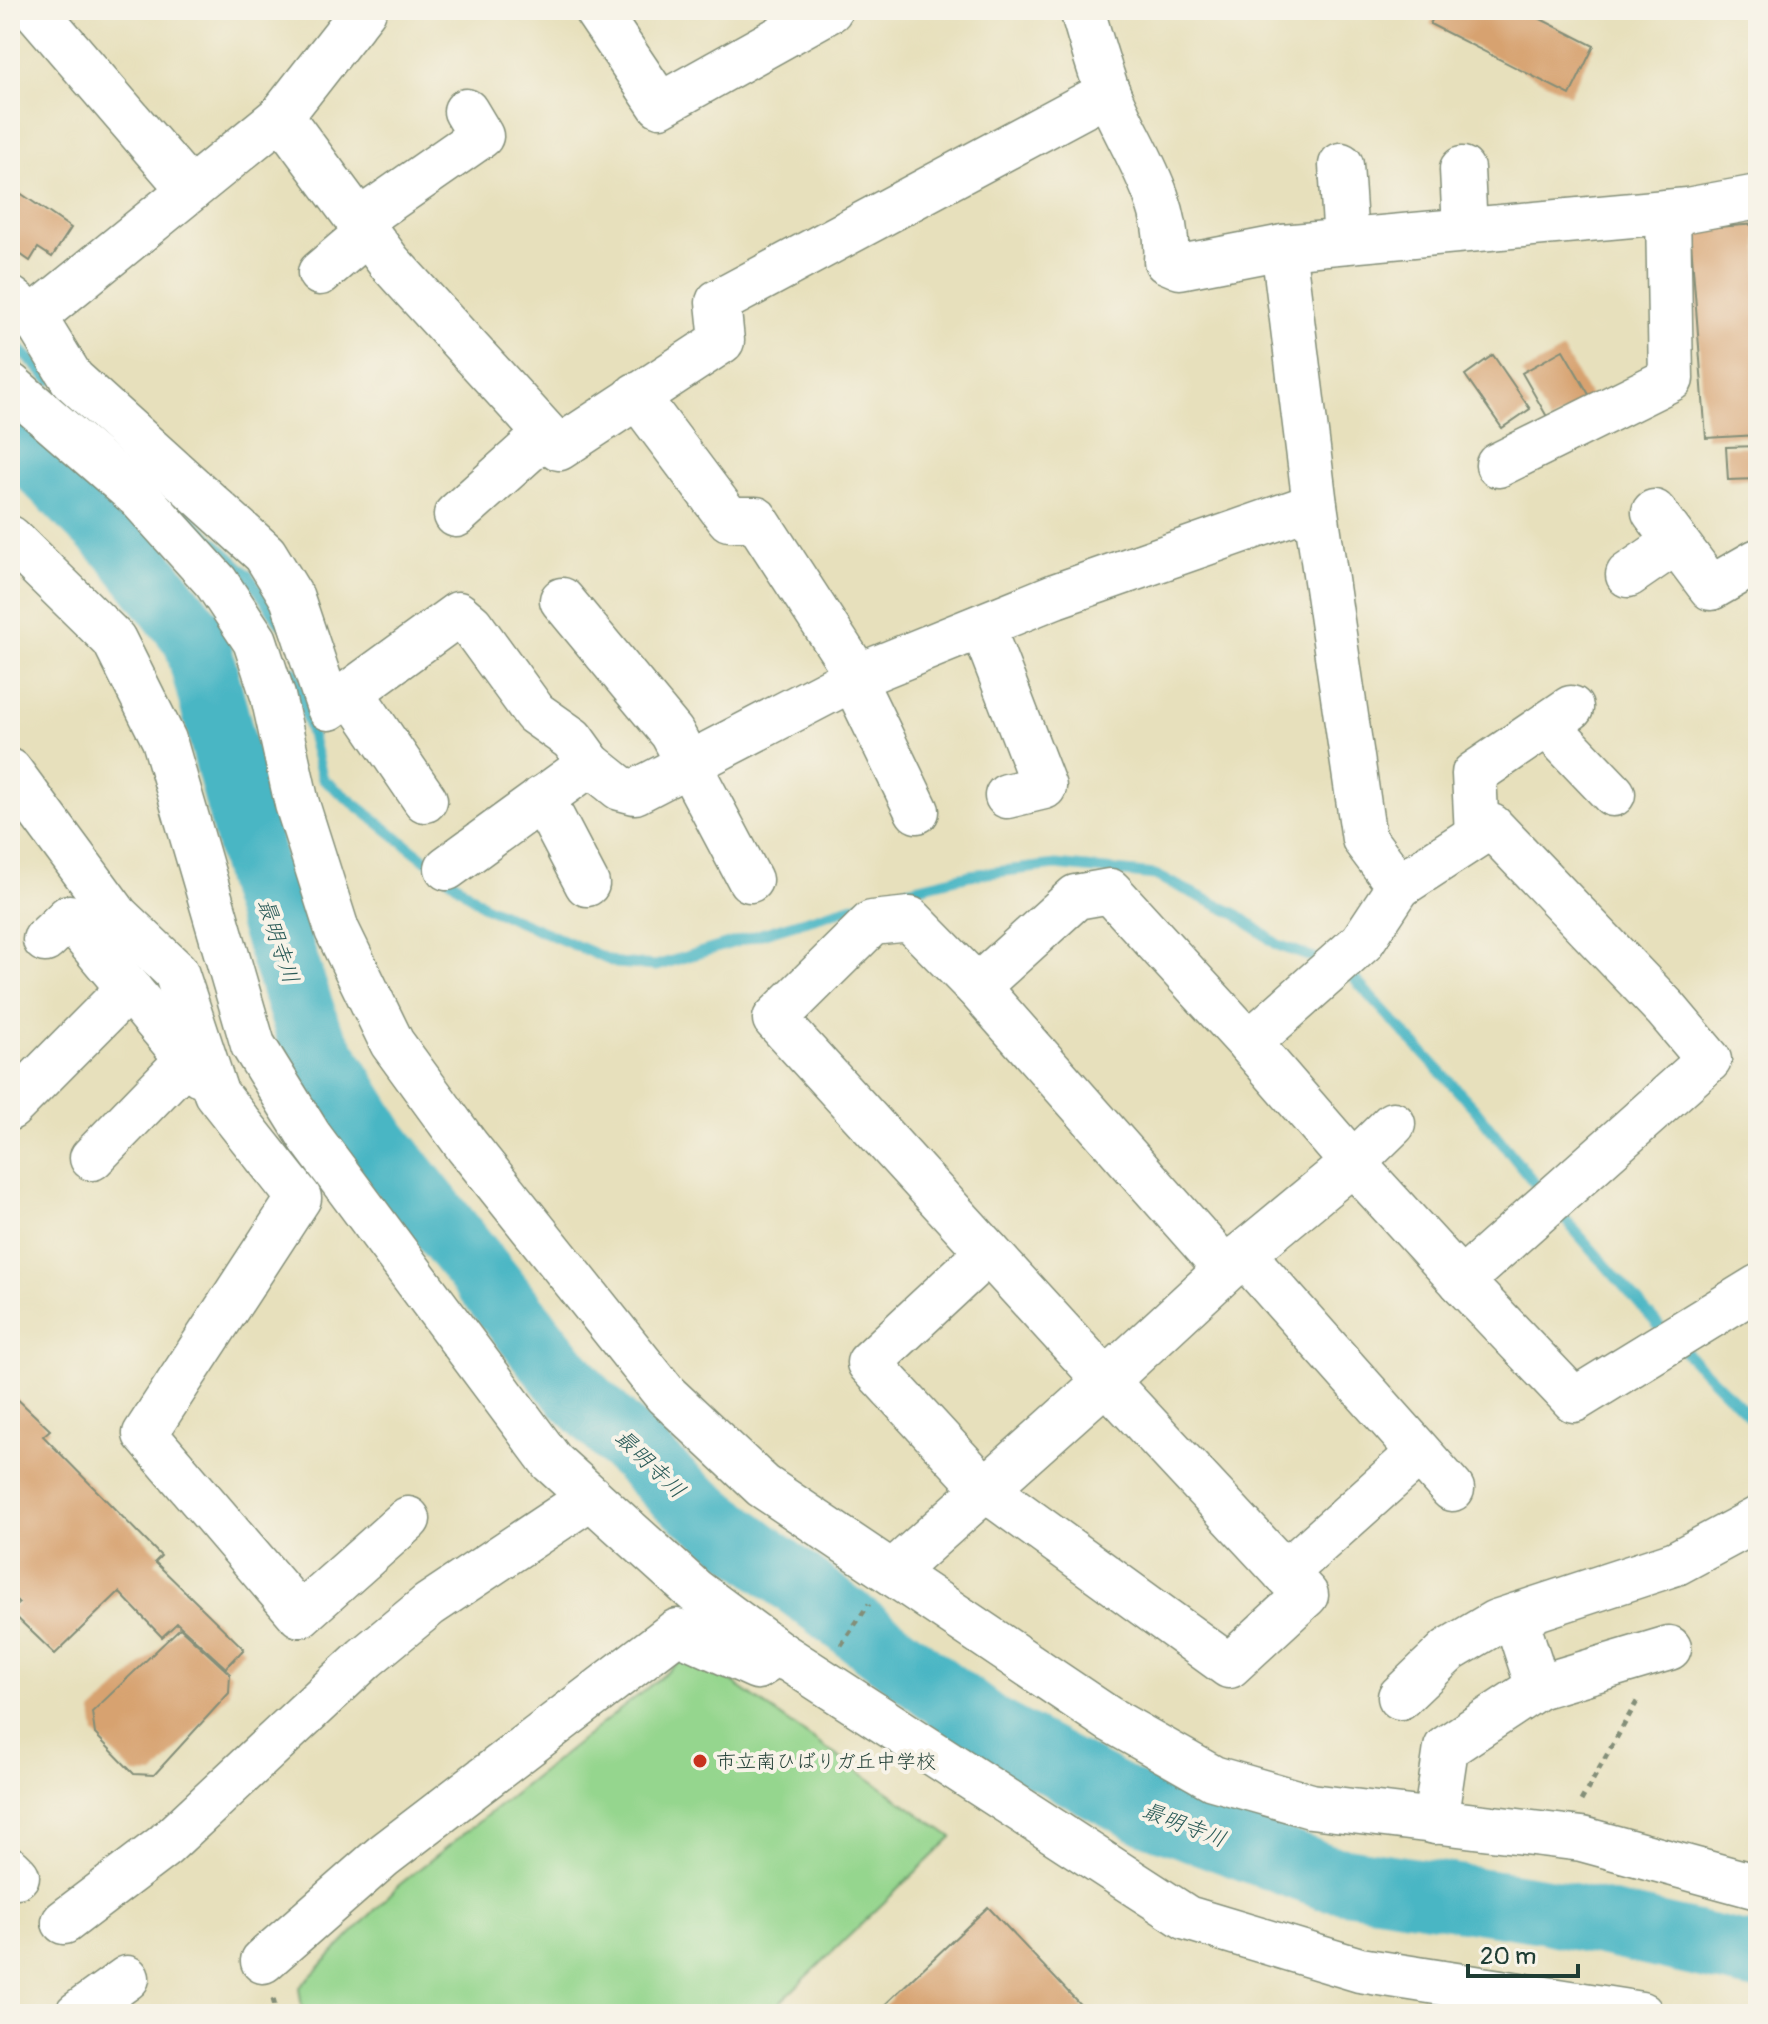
<svg xmlns="http://www.w3.org/2000/svg" width="1768" height="2024" font-family="Pangolin,'Klee One',sans-serif">
<style>
.green{fill:#95d68e;stroke:#5a8a61;stroke-width:2}
.lines{fill:none;stroke-linecap:round;stroke-linejoin:round}
.stream{stroke:#49b6c4;stroke-width:11}
.river{stroke:#49b6c4;stroke-width:66}
.building{fill:#d7a270}
.minor-casing{stroke:#838e78;stroke-width:47}
.path{stroke:#838e78;stroke-width:5;stroke-dasharray:6 6;stroke-linecap:butt}
.minor{stroke:#fff;stroke-width:44}
.poi-dot{fill:#c8321e;stroke:#f7f3e8;stroke-width:3}
.labels{text-anchor:middle;dominant-baseline:central;stroke-width:8;stroke-linejoin:round;paint-order:stroke}
.poi-label{font-size:20px;fill:#1f3d34;stroke:#f7f3e8;text-anchor:start}
.water-label{font-size:22px;font-style:italic;fill:#2a5b58;stroke:#f7f3e8}
</style>
<rect width="100%" height="100%" fill="#f7f3e8"/>
<filter id="ink" filterUnits="userSpaceOnUse"><feTurbulence type="fractalNoise" baseFrequency=".0125" numOctaves="2"/><feDisplacementMap in="SourceGraphic" scale="16" xChannelSelector="R" yChannelSelector="G"/><feConvolveMatrix kernelMatrix="1 2 1 2 8 2 1 2 1" color-interpolation-filters="sRGB"/></filter>
<filter id="wash" filterUnits="userSpaceOnUse"><feTurbulence type="fractalNoise" baseFrequency=".006" numOctaves="4" result="noise"/><feDisplacementMap in="SourceGraphic" scale="32" xChannelSelector="R" yChannelSelector="G"/><feGaussianBlur stdDeviation="1.8" result="paint"/><feColorMatrix in="noise" values="0 0 0 0 0 0 0 0 0 0 0 0 0 0 0 0 0 1.4 0 .05"/><feComposite in="paint" operator="in"/></filter>
<g filter="url(#wash)">
<rect width="100%" height="100%" fill="#e7e0bc"/>
<polygon class="green" points="680,1662 705,1663 952,1837 768,2014 303,2014 299,1988 399,1885"/>
<g class="lines">
<g class="stream">
<polyline points="10,339 50,380"/>
<polyline points="170,500 248,575 281,624"/>
<polyline points="294,671 323,779 484,906 616,963 656,966 903,891 970,875 1056,865 1155,875 1238,915 1278,945 1325,962"/>
<polyline points="1345,969 1474,1108 1545,1196"/>
<polyline points="1556,1209 1666,1334"/>
<polyline points="1679,1346 1758,1424"/>
</g>
<polyline class="river" points="10,433 124,547 196,639 261,889 309,1033 377,1143 576,1393 678,1493 990,1729 1142,1810 1325,1877 1548,1911 1758,1958"/>
</g>
<g id="blocks">
<g class="building">
<polygon points="1437,10 1523,10 1594,46 1570,95 1430,24"/>
<polygon points="10,186 71,228 52,257 38,248 30,261 10,247"/>
<polygon points="1758,224 1758,435 1706,438 1690,229"/>
<polygon points="1563,350 1591,398 1550,422 1522,373"/>
<polygon points="1493,355 1530,409 1502,428 1465,375"/>
<polygon points="1758,446 1758,479 1728,480 1726,447"/>
<polygon points="10,1392 50,1430 43,1436 161,1556 155,1562 244,1649 226,1668 177,1623 162,1637 119,1592 55,1654 10,1611 19,1603 10,1594"/>
<polygon points="180,1628 230,1674 229,1693 154,1775 134,1774 95,1734 92,1712"/>
<polygon points="988,1907 1089,2014 875,2014"/>
</g>
</g>
</g>
<g filter="url(#ink)">
<use href="#blocks" fill-opacity="0" stroke="#838e78" stroke-width="2"/>
<g class="lines">
<g class="minor-casing">
<g id="minor">
<polyline points="35,10 190,190"/>
<polyline points="596,10 660,105 830,10"/>
<path d="M1082 10C1090 37 1098 66 1108 93 1130 147 1171 199 1166 261L1180 267 1283 247 1687 210 1758 197"/>
<polyline points="281,116 389,262 559,448 722,341 718,302 1108,93"/>
<polyline points="1341,165 1346,241"/>
<polyline points="1462,169 1465,229"/>
<polyline points="359,221 481,136 466,111"/>
<polyline points="320,273 367,233"/>
<polyline points="11,299 34,317 281,116 364,10"/>
<polyline points="34,317 72,379 265,554 292,598 329,708 458,614 471,625 535,713 572,739 590,764 620,788 635,792 858,676 1055,596 1315,505"/>
<polyline points="10,385 140,498 216,582 255,641 273,696 297,804 337,930 392,1043 467,1146 666,1395 763,1486 1109,1719 1213,1778 1311,1806 1582,1839 1758,1887"/>
<polyline points="636,395 729,519 756,519 858,676 858,689 917,811"/>
<polyline points="1498,465 1671,379 1668,212"/>
<polyline points="1654,512 1711,588 1758,561"/>
<polyline points="456,515 545,435"/>
<polyline points="10,538 114,640 164,740 253,1045 310,1137 552,1462 695,1591 779,1653 1187,1918 1360,1970 1641,2014"/>
<polyline points="1628,575 1676,542"/>
<polyline points="562,600 672,733 750,880"/>
<polyline points="982,626 1044,787 1007,796"/>
<polyline points="352,693 425,800"/>
<polyline points="1547,725 1613,794"/>
<polyline points="10,771 117,916 176,972 216,1093 299,1198 145,1434 300,1615 408,1519"/>
<polyline points="542,798 587,884"/>
<polyline points="1477,835 1474,774 1571,708"/>
<polyline points="447,868 590,764"/>
<polyline points="1399,886 1491,826 1666,1009 1709,1060 1461,1281 1574,1400 1758,1287"/>
<polyline points="45,940 69,917 200,1074"/>
<polyline points="977,987 1076,897 1110,891 1249,1043 1362,942 1399,886 1364,839 1315,505 1283,247"/>
<polyline points="1249,1043 1353,1163 1461,1281"/>
<polyline points="10,1108 129,988"/>
<polyline points="1393,1124 1353,1163 1243,1254 1452,1489"/>
<polyline points="92,1158 188,1059"/>
<polyline points="988,1252 869,1363 985,1489 1229,1666 1306,1595 1285,1573 1418,1454"/>
<polyline points="1243,1254 1106,1381 1285,1573"/>
<polyline points="893,1572 1106,1381 775,1019 872,923 910,919 977,987 1226,1269"/>
<polyline points="1515,1616 1538,1687"/>
<polyline points="1400,1697 1449,1650 1496,1622 1676,1563 1758,1519"/>
<polyline points="1435,1822 1446,1748 1538,1687 1669,1648"/>
<polyline points="10,1869 17,1876"/>
<polyline points="64,1922 164,1846 365,1658 429,1605 591,1497"/>
<polyline points="263,1961 383,1856 677,1631 757,1667 779,1653"/>
<polyline points="77,2014 127,1978"/>
</g>
</g>
<g class="path">
<polyline points="841,1645 869,1604"/>
<polyline points="1581,1801 1639,1698"/>
<polyline points="273,1999 277,2014"/>
</g>
<use href="#minor" class="minor"/>
</g>
</g>
<circle class="poi-dot" cx="700" cy="1761" r="8"/>
<g class="labels">
<g class="poi-label">
<text x="716" y="1761">市立南ひばりガ丘中学校</text>
</g>
<g class="water-label">
<text transform="translate(278 941) rotate(72)">最明寺川</text>
<text transform="translate(650 1464) rotate(44)">最明寺川</text>
<text transform="translate(1184 1825) rotate(21)">最明寺川</text>
</g>
</g>
<rect width="1768" height="2024" fill="none" stroke="#f7f3e8" stroke-width="40"/>
<path d="M1468 1964v12h110v-12" fill="none" stroke="#1f3d34" stroke-width="4"/>
<text x="1480" y="1964" font-size="24" fill="#1f3d34" stroke="#f7f3e8" stroke-width="6" paint-order="stroke">20 m</text>
</svg>
